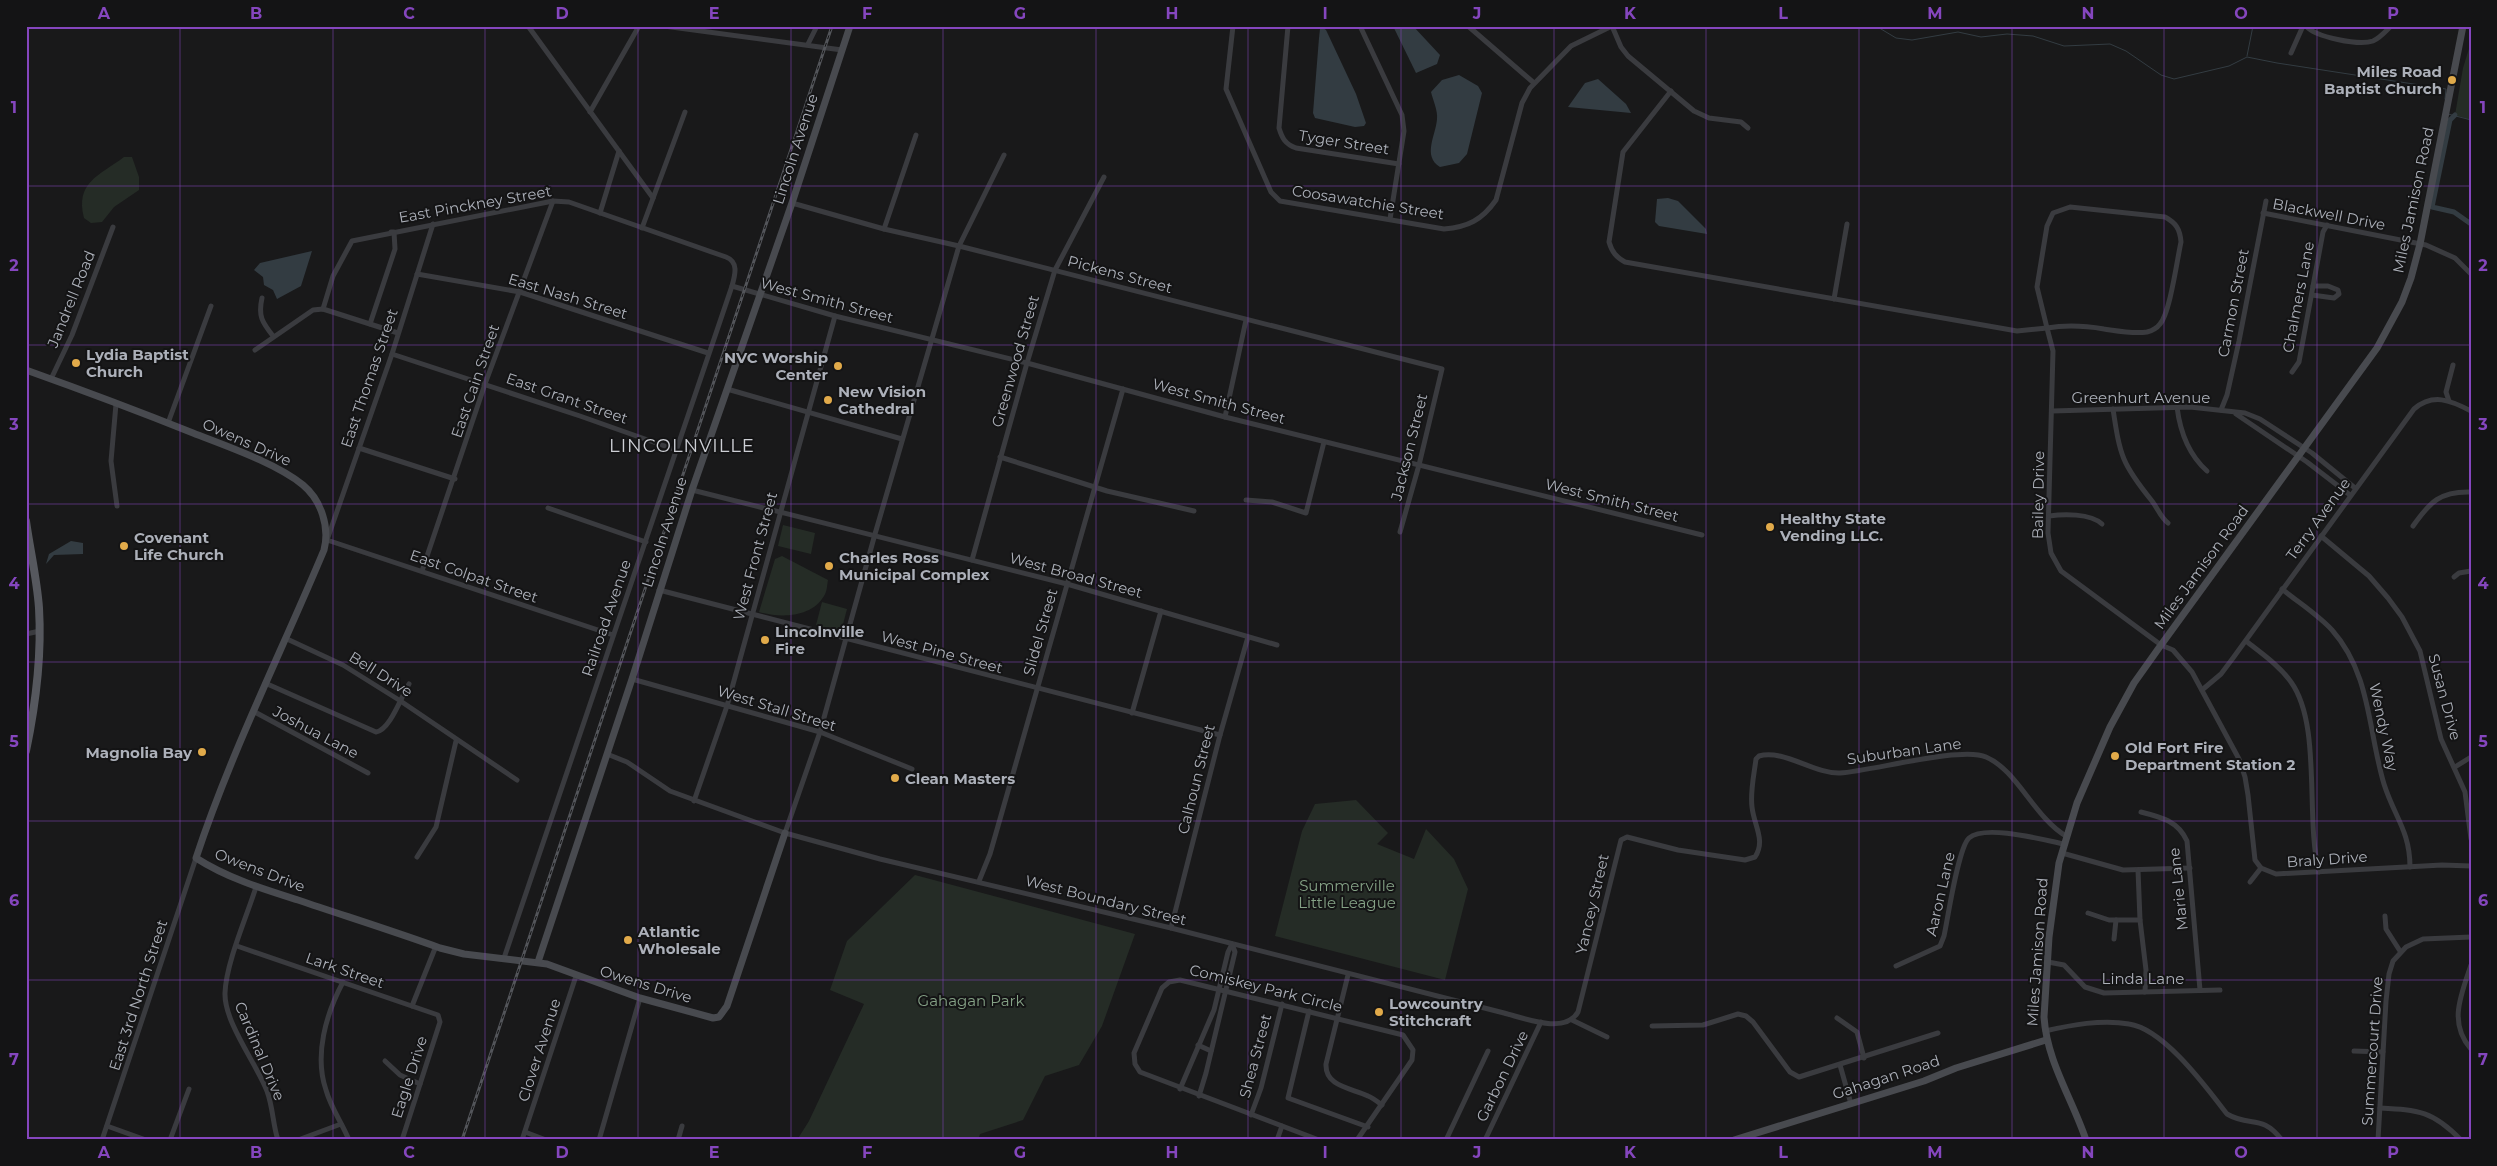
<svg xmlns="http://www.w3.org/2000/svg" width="2497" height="1166" font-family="Montserrat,sans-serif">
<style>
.green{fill:#252c26}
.water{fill:#333c42}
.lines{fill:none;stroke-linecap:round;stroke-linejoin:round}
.stream{stroke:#333c42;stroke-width:1}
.canal{stroke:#333c42;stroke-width:5}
.street{stroke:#3a3b3f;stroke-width:5}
.secondary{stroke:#484a4f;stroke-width:7}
.primary{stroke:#56585e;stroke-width:8}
.rail-casing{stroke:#53555a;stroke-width:3}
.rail{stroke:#141415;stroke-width:1;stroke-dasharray:4;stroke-linecap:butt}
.grid{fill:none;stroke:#8546be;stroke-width:1;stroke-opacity:0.55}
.poi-dot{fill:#e1aa4a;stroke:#141415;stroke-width:2}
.labels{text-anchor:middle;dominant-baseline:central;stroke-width:4;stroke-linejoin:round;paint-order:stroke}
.poi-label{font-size:15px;font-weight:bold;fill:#acb0b9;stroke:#141415;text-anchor:start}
.street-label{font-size:15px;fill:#acb0b9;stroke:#141415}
.park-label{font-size:15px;fill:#85a286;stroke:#141415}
.quarter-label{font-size:18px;letter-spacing:1px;fill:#cdcfd5;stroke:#141415}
.neatline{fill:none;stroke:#8546be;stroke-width:2}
.grid-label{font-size:16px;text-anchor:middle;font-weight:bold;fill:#8546be}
</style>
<rect width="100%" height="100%" fill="#19191a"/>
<g class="green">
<polygon points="2471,42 2471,120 2455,115 2463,68"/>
<path d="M124 157H132L139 177V190L114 207 102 222 91 223 84 218C75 182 99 176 124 157Z"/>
<polygon points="783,525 815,533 811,554 778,546"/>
<path d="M782 556 828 580C827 585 827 592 824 596 811 618 780 618 759 612L775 559Z"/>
<polygon points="822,602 847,609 841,632 816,625"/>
<polygon points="1356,800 1388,833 1377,844 1414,859 1426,829 1454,859 1468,889 1445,980 1275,936 1302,831 1315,804"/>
<polygon points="915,875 1135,934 1102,1026 1079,1065 1045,1076 1023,1120 980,1134 978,1140 797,1140 809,1121 864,1004 830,990 847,941"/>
</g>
<g class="water">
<polygon points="1393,26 1413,26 1440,55 1437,64 1416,73"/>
<polygon points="1323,28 1326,30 1356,94 1366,123 1364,126 1355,127 1315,118 1313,113 1319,38 1320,29"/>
<path d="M1459 75 1478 86 1482 93 1467 154 1459 163 1440 167C1422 156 1436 135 1437 119 1438 111 1433 100 1431 92L1442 80Z"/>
<polygon points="1598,79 1626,104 1631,113 1568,107 1585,83"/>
<polygon points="1668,198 1678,201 1706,229 1707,234 1659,226 1655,222 1657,199"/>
<polygon points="312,251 301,286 277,299 273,290 264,285 263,277 254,270 260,263"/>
<polygon points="71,541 83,543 83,554 54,555 46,564 49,554"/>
</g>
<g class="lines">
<g class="stream">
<polyline points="1876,26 1896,38 1912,40 1958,32 1981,37 2007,34 2033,36 2064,46 2110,44 2126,51 2161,75 2174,79 2229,66 2247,57 2277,63 2446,89 2445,99"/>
<polyline points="2247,56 2253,26"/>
<polyline points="2448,114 2471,120"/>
</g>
<polyline class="canal" points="2455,115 2450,120 2432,207 2454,212 2471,224"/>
<g class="street">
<polyline points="528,26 653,198"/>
<polyline points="664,26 842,50"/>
<path d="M1233 26 1226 89 1271 192 1280 201 1444 229C1468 227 1482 220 1496 200L1522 103 1530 88 1571 46 1612 26"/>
<path d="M1288 26 1279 128C1282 138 1285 144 1296 148L1399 164"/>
<polyline points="1360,26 1402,115 1404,131 1390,219"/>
<polyline points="1468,26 1534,83"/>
<polyline points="1612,26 1621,47 1628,56 1694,111 1709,118 1741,122 1748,128"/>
<path d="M2306 26C2315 37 2359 46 2373 41 2380 38 2385 32 2391 26"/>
<polyline points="808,44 817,26"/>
<polyline points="2291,53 2303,26"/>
<path d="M1671 91 1623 152 1609 242C1612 252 1616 257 1625 262L2017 331 2047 328 2053 351 2048 533 2051 553 2061 571 2161 645 2173 650 2192 672 2239 759 2245 777 2248 795 2255 860 2261 868 2276 874 2442 865 2471 866"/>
<polyline points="590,112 639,26"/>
<polyline points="792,203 884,229 959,246 1442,369 1419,465 1400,532"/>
<path d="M2070 207 2165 217C2176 223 2180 229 2181 242 2177 260 2170 313 2160 324 2157 328 2151 331 2147 332 2133 334 2118 331 2104 329 2086 326 2065 325 2047 328L2037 287 2047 226 2053 213Z"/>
<polyline points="600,213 619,151"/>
<polyline points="2263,213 2426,245 2455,258 2471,274"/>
<polyline points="433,224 392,354 327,540 613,635"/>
<polyline points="642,228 685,112"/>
<polyline points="884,229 916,135"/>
<polyline points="417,274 520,292 708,353"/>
<polyline points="732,286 835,316 1027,363 1225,417 1702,535"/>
<polyline points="2312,295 2334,298 2339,294 2338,290 2328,286 2313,286"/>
<path d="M262 298C258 316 262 322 273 336"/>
<polyline points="1834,299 1847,224"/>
<path d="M323 309 333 276 352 241 553 201 569 202 726 257C739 262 735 275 732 286L504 958"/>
<polyline points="370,324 395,249 394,232 391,232"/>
<polyline points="255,350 313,310 323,309 398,333"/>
<polyline points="392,354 580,416 676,450"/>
<polyline points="2292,372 2299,362 2323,232 2327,225"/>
<polyline points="51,379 72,335 113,227"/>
<polyline points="727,389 902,439"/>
<polyline points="2449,401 2446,392 2453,365"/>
<polyline points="116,404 111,461 117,506"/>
<path d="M2177 407C2180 431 2189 455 2207 471"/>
<path d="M2113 409C2120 456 2122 464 2152 501 2158 509 2161 518 2168 523"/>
<polyline points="2221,410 2227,395 2239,341 2266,201"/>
<polyline points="2052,411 2190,407 2245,413 2260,419 2312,453 2355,488"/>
<polyline points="2236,414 2307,462 2350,495"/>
<polyline points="1225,417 1246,320"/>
<polyline points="168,423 211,306"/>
<polyline points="359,448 455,479"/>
<polyline points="1000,457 1107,491 1194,511"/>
<polyline points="692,490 1067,584 1277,645"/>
<polyline points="1246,500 1272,502 1306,513 1324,442"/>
<polyline points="548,508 646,542"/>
<path d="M2049 516C2063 514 2090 513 2102 524"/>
<path d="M2413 526C2430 502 2440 491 2471 492"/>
<polyline points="2321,536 2369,576 2388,598 2402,617 2420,651 2441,739 2465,792 2471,839"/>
<polyline points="972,560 1027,363 1055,270 1104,177"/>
<polyline points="422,571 485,384 553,201"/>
<polyline points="2454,577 2459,573 2471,571"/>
<path d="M2282 589C2299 603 2317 614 2332 630 2371 674 2368 731 2384 784 2394 816 2410 831 2410 867"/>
<polyline points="659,590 1220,735"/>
<polyline points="26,634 40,631"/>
<polyline points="287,639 343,665 399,700 517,780"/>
<path d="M2246 641C2261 653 2279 665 2291 682 2322 725 2305 818 2319 872"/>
<polyline points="632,679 820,732 912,769"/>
<path d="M265 683 376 732C390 730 401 697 409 684"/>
<path d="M2202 690 2221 674 2233 658 2414 409C2433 393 2450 400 2471 411"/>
<polyline points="253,711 368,773"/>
<polyline points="1132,713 1161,611"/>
<path d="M607 754 627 762 670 791 785 833 880 859 1171 928 1504 1013C1524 1018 1565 1035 1578 1012L1621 840 1627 837 1678 850 1745 860 1755 857C1766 840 1754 826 1752 807 1750 792 1754 775 1756 759L1759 756C1784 749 1814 774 1840 773 1872 771 1962 746 1986 757 2017 770 2034 817 2066 836"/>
<polyline points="2455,767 2471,757"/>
<polyline points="694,801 727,706 835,316"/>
<path d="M2141 812C2161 817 2178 821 2187 841L2200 990"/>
<polyline points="785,833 820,732 875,534 959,246 1004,155"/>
<polyline points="2062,853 2123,870 2190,868"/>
<polyline points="417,857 436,827 456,741"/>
<polyline points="2138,870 2140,920 2146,970 2145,992"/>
<polyline points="979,881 990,854 1123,389"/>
<polyline points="2250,882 2261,868"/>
<path d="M256 887C247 916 226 963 225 993 224 1022 256 1063 267 1091 273 1107 273 1126 278 1140"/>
<polyline points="2088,913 2109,920 2140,920"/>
<polyline points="2385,916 2386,929 2400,951"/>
<polyline points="1171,928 1220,735 1248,637"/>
<polyline points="2114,939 2116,920"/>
<polyline points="237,946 438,1015 440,1022 402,1140"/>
<polyline points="2048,962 2064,965 2085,987 2104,993 2220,990"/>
<path d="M2471 965C2461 995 2448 1023 2471 1049"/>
<path d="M1896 966 1940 946 1944 936C1948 918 1958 848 1969 838 1985 824 2044 840 2064 844"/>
<path d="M1348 975 1326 1064C1325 1087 1352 1088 1368 1096 1373 1098 1378 1102 1382 1105"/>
<path d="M343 982C326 1014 314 1055 326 1090 331 1108 342 1123 349 1140"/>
<polyline points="412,1006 436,946"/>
<polyline points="1309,1011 1288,1098 1368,1127"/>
<polyline points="1837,1018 1857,1032 1864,1058"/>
<polyline points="1572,1020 1607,1037"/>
<polyline points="1652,1026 1703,1025 1738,1014 1746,1016 1753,1022 1790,1072 1799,1077 1938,1033"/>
<path d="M2045 1031C2071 1025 2102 1019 2129 1024 2164 1029 2206 1087 2227 1114 2251 1128 2261 1113 2282 1140"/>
<polyline points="1198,1045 1211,1051"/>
<polyline points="2354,1051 2383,1052"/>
<polyline points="385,1061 400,1075 420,1084"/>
<polyline points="1840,1065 1851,1104"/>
<polyline points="1180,1089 1214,1010 1228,952 1232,944"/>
<polyline points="1199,1096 1206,1073 1235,952 1232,944"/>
<path d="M2380 1108C2419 1110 2433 1111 2461 1140"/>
<polyline points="1251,1115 1261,1088 1282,1004"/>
<polyline points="107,1126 146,1140"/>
<polyline points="525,1132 546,1140"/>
<polyline points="102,1140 196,858"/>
<polyline points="170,1140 189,1089"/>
<polyline points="298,1140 341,1124"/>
<polyline points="522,1140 576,976"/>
<polyline points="599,1140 640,998"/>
<polyline points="678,1140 682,1126"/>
<polyline points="1277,1140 1282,1126"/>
<polyline points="1319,1140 1140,1072 1135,1064 1134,1053 1162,988 1169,982 1180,980 1403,1035 1413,1050 1412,1060 1357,1140"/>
<polyline points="1446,1140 1488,1051"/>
<polyline points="1485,1140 1541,1022"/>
<polyline points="2378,1140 2386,1001 2389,974 2393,961 2406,947 2423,939 2471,937"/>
</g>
<g class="secondary">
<path d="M26 370C82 390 138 411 193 433 226 446 276 463 303 485 321 500 330 527 324 550 281 653 231 752 196 858 227 878 263 889 298 900 345 916 393 931 440 948L464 954 547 964 640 998 713 1018 719 1017 727 1006 785 833"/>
<polyline points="538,962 632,679 692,490 792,203 850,26"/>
<polyline points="1734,1140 1924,1081 1956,1068 2046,1040"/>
<path d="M2086 1140C2072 1098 2047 1062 2044 1017L2049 937 2059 863 2077 803 2110 727 2134 683 2161 645 2377 348 2402 302 2411 278 2420 244 2463 26"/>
</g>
<path class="primary" d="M26 521C30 550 37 579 39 608 42 657 36 703 26 751"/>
<g class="rail-casing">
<polyline id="rail" points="462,1140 832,26"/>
</g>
<use href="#rail" class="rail"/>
</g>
<path class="grid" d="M180 26V1140M333 26V1140M485 26V1140M638 26V1140M791 26V1140M943 26V1140M1096 26V1140M1248 26V1140M1401 26V1140M1554 26V1140M1706 26V1140M1859 26V1140M2012 26V1140M2164 26V1140M2317 26V1140M26 186H2471M26 345H2471M26 504H2471M26 662H2471M26 821H2471M26 980H2471"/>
<g class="poi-dot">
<circle cx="2452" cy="80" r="5"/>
<circle cx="76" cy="363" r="5"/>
<circle cx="838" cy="366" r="5"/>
<circle cx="828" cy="400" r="5"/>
<circle cx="1770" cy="527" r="5"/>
<circle cx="124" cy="546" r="5"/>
<circle cx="829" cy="566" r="5"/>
<circle cx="765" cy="640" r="5"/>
<circle cx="202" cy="752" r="5"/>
<circle cx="2115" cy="756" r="5"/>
<circle cx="895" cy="778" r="5"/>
<circle cx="628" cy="940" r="5"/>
<circle cx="1379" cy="1012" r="5"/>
</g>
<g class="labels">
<g class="poi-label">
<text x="2442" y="71" text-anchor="end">Miles Road<tspan x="2442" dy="17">Baptist Church</tspan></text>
<text x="86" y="354">Lydia Baptist<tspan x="86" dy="17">Church</tspan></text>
<text x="828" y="357" text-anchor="end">NVC Worship<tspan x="828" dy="17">Center</tspan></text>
<text x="838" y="391">New Vision<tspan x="838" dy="17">Cathedral</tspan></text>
<text x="1780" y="518">Healthy State<tspan x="1780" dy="17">Vending LLC.</tspan></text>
<text x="134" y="537">Covenant<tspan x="134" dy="17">Life Church</tspan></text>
<text x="839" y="557">Charles Ross<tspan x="839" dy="17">Municipal Complex</tspan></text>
<text x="775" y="631">Lincolnville<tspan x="775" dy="17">Fire</tspan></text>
<text x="2125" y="747">Old Fort Fire<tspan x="2125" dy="17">Department Station 2</tspan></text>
<text x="192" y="752" text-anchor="end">Magnolia Bay</text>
<text x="905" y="778">Clean Masters</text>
<text x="638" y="931">Atlantic<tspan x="638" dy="17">Wholesale</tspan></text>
<text x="1389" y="1003">Lowcountry<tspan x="1389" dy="17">Stitchcraft</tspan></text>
</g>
<g class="street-label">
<text transform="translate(1344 142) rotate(9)">Tyger Street</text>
<text transform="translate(795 149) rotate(-72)">Lincoln Avenue</text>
<text transform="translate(2413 200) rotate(-78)">Miles Jamison Road</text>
<text transform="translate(1368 202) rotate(9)">Coosawatchie Street</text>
<text transform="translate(475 204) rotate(-10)">East Pinckney Street</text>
<text transform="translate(2329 214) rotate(11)">Blackwell Drive</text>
<text transform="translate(1120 274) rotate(15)">Pickens Street</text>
<text transform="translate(568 296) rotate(17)">East Nash Street</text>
<text transform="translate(2298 297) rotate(-79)">Chalmers Lane</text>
<text transform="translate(71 299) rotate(-68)">Jandrell Road</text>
<text transform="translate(827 300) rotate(15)">West Smith Street</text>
<text transform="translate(2233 303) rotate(-79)">Carmon Street</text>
<text transform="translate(1015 361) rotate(-74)">Greenwood Street</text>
<text transform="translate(369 378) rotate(-71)">East Thomas Street</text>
<text transform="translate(475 381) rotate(-71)">East Cain Street</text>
<text x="2141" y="397">Greenhurt Avenue</text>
<text transform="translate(567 398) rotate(19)">East Grant Street</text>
<text transform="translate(1219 401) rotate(15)">West Smith Street</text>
<text transform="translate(247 442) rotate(24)">Owens Drive</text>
<text transform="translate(1409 447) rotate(-76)">Jackson Street</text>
<text transform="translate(2038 495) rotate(-89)">Bailey Drive</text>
<text transform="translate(1612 500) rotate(14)">West Smith Street</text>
<text transform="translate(2318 519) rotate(-54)">Terry Avenue</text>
<text transform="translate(664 532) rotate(-72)">Lincoln Avenue</text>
<text transform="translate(755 556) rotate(-75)">West Front Street</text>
<text transform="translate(2201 567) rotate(-54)">Miles Jamison Road</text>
<text transform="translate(1076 575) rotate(15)">West Broad Street</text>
<text transform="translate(474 576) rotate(19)">East Colpat Street</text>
<text transform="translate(606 618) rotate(-71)">Railroad Avenue</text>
<text transform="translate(1040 632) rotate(-74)">Slidel Street</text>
<text transform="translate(942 652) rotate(15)">West Pine Street</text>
<text transform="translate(381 674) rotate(32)">Bell Drive</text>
<text transform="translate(2445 697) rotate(75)">Susan Drive</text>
<text transform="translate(777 708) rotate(17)">West Stall Street</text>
<text transform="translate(2384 727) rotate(78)">Wendy Way</text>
<text transform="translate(316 732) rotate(28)">Joshua Lane</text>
<text transform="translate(1904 751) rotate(-8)">Suburban Lane</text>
<text transform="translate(1196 779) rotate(-76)">Calhoun Street</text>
<text transform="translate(2327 859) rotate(-4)">Braly Drive</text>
<text transform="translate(260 870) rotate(21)">Owens Drive</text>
<text transform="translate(2178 889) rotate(-96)">Marie Lane</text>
<text transform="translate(1940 894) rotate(-77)">Aaron Lane</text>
<text transform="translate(1106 900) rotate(14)">West Boundary Street</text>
<text transform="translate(1592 904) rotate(-77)">Yancey Street</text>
<text transform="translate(2037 952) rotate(-86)">Miles Jamison Road</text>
<text transform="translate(345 970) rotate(19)">Lark Street</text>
<text x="2143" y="978">Linda Lane</text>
<text transform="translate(646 984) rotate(17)">Owens Drive</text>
<text transform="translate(1266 988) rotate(14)">Comiskey Park Circle</text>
<text transform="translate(138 995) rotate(-72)">East 3rd North Street</text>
<text transform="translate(539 1050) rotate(-72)">Clover Avenue</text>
<text transform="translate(260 1051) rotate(67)">Cardinal Drive</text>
<text transform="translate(2372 1051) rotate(-86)">Summercourt Drive</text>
<text transform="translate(1255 1056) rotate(-75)">Shea Street</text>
<text transform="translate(1502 1076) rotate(-64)">Garbon Drive</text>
<text transform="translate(409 1077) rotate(-72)">Eagle Drive</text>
<text transform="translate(1886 1077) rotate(-18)">Gahagan Road</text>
</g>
<g class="park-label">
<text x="1347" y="885">Summerville<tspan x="1347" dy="17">Little League</tspan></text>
<text x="971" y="1000">Gahagan Park</text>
</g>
<g class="quarter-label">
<text x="682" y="446">LINCOLNVILLE</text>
</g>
</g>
<rect width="2497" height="1166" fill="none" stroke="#141415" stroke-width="55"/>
<rect x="28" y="28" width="2442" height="1110" class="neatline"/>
<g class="grid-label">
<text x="104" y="19">A</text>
<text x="256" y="19">B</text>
<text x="409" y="19">C</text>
<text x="562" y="19">D</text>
<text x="714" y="19">E</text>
<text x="867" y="19">F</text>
<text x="1020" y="19">G</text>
<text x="1172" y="19">H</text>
<text x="1325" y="19">I</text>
<text x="1477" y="19">J</text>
<text x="1630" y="19">K</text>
<text x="1783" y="19">L</text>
<text x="1935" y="19">M</text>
<text x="2088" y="19">N</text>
<text x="2241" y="19">O</text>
<text x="2393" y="19">P</text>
<text x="14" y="113">1</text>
<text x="2483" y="113">1</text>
<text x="14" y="271">2</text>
<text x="2483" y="271">2</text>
<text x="14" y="430">3</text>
<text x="2483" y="430">3</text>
<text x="14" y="589">4</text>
<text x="2483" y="589">4</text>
<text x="14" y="747">5</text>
<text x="2483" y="747">5</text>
<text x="14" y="906">6</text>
<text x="2483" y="906">6</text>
<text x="14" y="1065">7</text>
<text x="2483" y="1065">7</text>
<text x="104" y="1158">A</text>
<text x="256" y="1158">B</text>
<text x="409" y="1158">C</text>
<text x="562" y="1158">D</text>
<text x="714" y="1158">E</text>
<text x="867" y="1158">F</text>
<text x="1020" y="1158">G</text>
<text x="1172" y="1158">H</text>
<text x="1325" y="1158">I</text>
<text x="1477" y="1158">J</text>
<text x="1630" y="1158">K</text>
<text x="1783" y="1158">L</text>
<text x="1935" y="1158">M</text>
<text x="2088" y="1158">N</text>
<text x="2241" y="1158">O</text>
<text x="2393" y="1158">P</text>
</g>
</svg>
